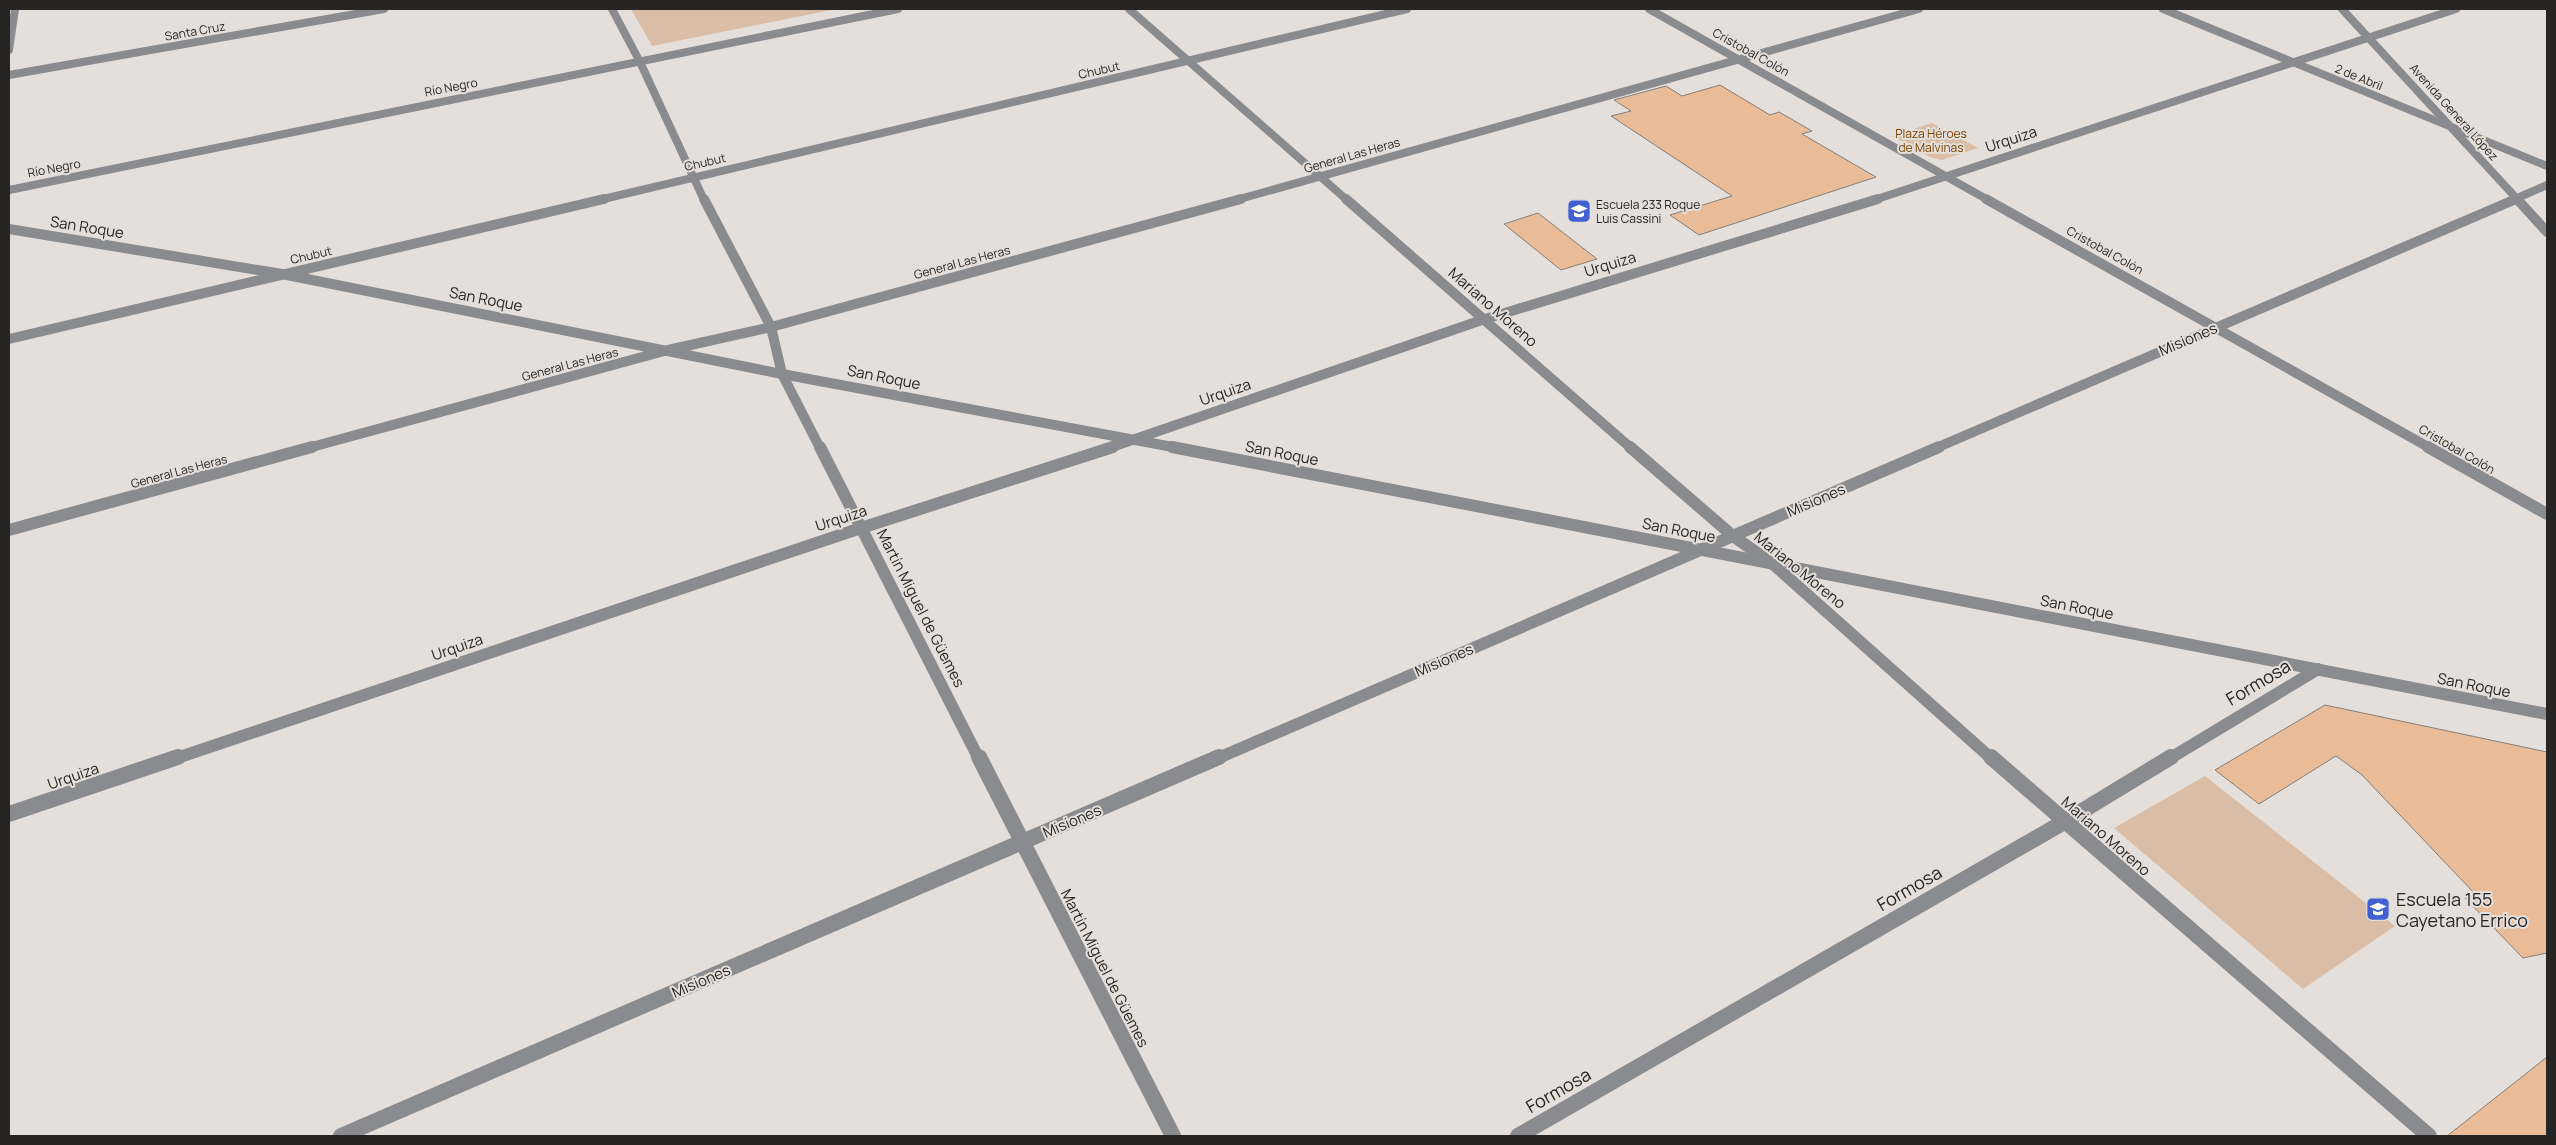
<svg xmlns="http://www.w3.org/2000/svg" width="2556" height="1145" font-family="Manrope,sans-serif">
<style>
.green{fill:#dabda6}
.building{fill:#e9bc97;stroke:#837e7a}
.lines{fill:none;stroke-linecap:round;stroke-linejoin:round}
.minor-far3{stroke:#8a8b8e;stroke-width:8}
.minor-far2{stroke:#8a8b8e;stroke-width:10}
.minor-far1{stroke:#8a8b8e;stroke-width:12}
.minor{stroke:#8a8b8e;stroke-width:16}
.labels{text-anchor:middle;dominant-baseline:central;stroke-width:4;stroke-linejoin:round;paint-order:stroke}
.far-street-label{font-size:12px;fill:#272523;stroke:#e4dfda}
.far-park-label{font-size:12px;fill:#7b4501;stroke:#e4dfda}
.far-poi-label{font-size:12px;fill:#272523;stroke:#e4dfda;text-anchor:start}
.street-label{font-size:15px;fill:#272523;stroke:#e4dfda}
.near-street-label{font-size:18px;fill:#272523;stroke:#e4dfda}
.near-poi-label{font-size:18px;fill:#272523;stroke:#e4dfda;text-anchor:start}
</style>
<rect width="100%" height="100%" fill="#e4dfda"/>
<g class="green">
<polygon points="631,9 836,9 652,46"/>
<polygon points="1932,123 1978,148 1942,160 1930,157 1892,136"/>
<polygon points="2205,776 2395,926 2303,989 2114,828"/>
</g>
<g class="building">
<polygon points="1720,85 1770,115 1779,112 1812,131 1802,134 1876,177 1699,235 1670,215 1732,196 1611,116 1631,111 1614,100 1666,86 1682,96"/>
<polygon points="1538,213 1597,259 1561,270 1504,224"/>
<polygon points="2325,705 2547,752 2547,953 2523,958 2465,898 2476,895 2362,775 2336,756 2259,804 2215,770"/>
<polygon points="2547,1057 2547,1136 2447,1136"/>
</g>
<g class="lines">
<g class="minor-far3">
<polyline points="612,9 640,62 704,200"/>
<polyline points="1129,9 1347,200"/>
<polyline points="1649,9 1988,200"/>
<polyline points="2163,9 2547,166"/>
<polyline points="2342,9 2518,200"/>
<polyline points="9,50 15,9"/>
<polyline points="9,75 384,9"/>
<polyline points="9,190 898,9"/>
<polyline points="599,200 1407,9"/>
<polyline points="1236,200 1919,9"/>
<polyline points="1874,200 2456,9"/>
<polyline points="2513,200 2547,185"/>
</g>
<g class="minor-far2">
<polyline points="704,199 771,327 782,374 820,448"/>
<polyline points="1346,199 1631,448"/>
<polyline points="1986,199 2430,448"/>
<polyline points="2517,199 2547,232"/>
<polyline points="9,229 282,274 782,374 1178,448"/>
<polyline points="9,339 604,199"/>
<polyline points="308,448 668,350 771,327 1241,199"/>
<polyline points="1109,448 1482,320 1878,199"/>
<polyline points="1936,448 2516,199"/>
</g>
<g class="minor-far1">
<polyline points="820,447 979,759"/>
<polyline points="1172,447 2547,714"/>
<polyline points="1630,447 1733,536 1773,564 1992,759"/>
<polyline points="2428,447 2547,514"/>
<polyline points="9,530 312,447"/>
<polyline points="174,759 861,528 1113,447"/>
<polyline points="1216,759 1939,447"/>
<polyline points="2169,759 2318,669"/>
</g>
<g class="minor">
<polyline points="979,757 1173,1136"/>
<polyline points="1991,757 2429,1136"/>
<polyline points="9,814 178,757"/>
<polyline points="341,1136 1219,757"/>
<polyline points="1518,1136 2064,822 2171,757"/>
</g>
</g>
<defs>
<g id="school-square" transform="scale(1.25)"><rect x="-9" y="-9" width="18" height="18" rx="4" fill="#4161d3" stroke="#e4dfda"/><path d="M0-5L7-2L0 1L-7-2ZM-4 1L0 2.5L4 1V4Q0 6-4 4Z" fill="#fff"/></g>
</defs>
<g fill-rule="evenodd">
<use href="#school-square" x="1579" y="211"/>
<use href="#school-square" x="2378" y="909"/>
</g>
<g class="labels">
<g class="far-street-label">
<text transform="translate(195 31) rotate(-10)">Santa Cruz</text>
<text transform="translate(1751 52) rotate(29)">Cristobal Colón</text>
<text transform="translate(1099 70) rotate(-13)">Chubut</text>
<text transform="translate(2359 77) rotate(22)">2 de Abril</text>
<text transform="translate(451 87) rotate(-11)">Río Negro</text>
<text transform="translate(2454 112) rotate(48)">Avenida General López</text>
<text transform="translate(1352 155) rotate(-16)">General Las Heras</text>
<text transform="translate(705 162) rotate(-13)">Chubut</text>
<text transform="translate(54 168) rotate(-11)">Río Negro</text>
<text transform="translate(2105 250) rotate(29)">Cristobal Colón</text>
<text transform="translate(311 255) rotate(-13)">Chubut</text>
<text transform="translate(962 262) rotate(-15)">General Las Heras</text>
<text transform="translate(570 364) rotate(-15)">General Las Heras</text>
<text transform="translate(2457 449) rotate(30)">Cristobal Colón</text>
<text transform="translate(179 471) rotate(-15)">General Las Heras</text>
</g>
<g class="far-park-label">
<text x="1931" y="133">Plaza Héroes<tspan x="1931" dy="14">de Malvinas</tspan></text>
</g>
<g class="far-poi-label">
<text x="1596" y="204">Escuela 233 Roque<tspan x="1596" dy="14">Luis Cassini</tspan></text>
</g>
<g class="street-label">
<text transform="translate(2011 139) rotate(-18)">Urquiza</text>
<text transform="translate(87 227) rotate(9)">San Roque</text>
<text transform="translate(1610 264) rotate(-17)">Urquiza</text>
<text transform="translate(486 299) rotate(11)">San Roque</text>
<text transform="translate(1493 307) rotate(41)">Mariano Moreno</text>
<text transform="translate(2188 339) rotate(-23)">Misiones</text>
<text transform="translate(884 377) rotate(11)">San Roque</text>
<text transform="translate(1225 392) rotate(-19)">Urquiza</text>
<text transform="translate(1282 453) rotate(11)">San Roque</text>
<text transform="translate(1816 500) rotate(-23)">Misiones</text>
<text transform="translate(841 518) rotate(-18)">Urquiza</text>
<text transform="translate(1679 530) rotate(11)">San Roque</text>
<text transform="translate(1800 570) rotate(39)">Mariano Moreno</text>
<text transform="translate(2077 607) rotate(11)">San Roque</text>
<text transform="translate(921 608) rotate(63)">Martín Miguel de Güemes</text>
<text transform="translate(457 647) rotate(-19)">Urquiza</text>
<text transform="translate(1444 660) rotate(-23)">Misiones</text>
<text transform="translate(2474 685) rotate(11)">San Roque</text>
<text transform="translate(73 776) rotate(-19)">Urquiza</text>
<text transform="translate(1072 821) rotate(-23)">Misiones</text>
<text transform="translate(2106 836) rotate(41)">Mariano Moreno</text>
<text transform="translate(1105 968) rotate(63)">Martín Miguel de Güemes</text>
<text transform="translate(701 981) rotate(-23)">Misiones</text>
</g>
<g class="near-street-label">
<text transform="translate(2258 682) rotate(-31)">Formosa</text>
<text transform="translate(1909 888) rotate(-30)">Formosa</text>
<text transform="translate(1558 1090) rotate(-30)">Formosa</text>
</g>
<g class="near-poi-label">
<text x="2396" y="899">Escuela 155<tspan x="2396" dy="21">Cayetano Errico</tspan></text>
</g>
</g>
<rect width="2556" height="1145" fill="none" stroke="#272523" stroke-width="20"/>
</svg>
